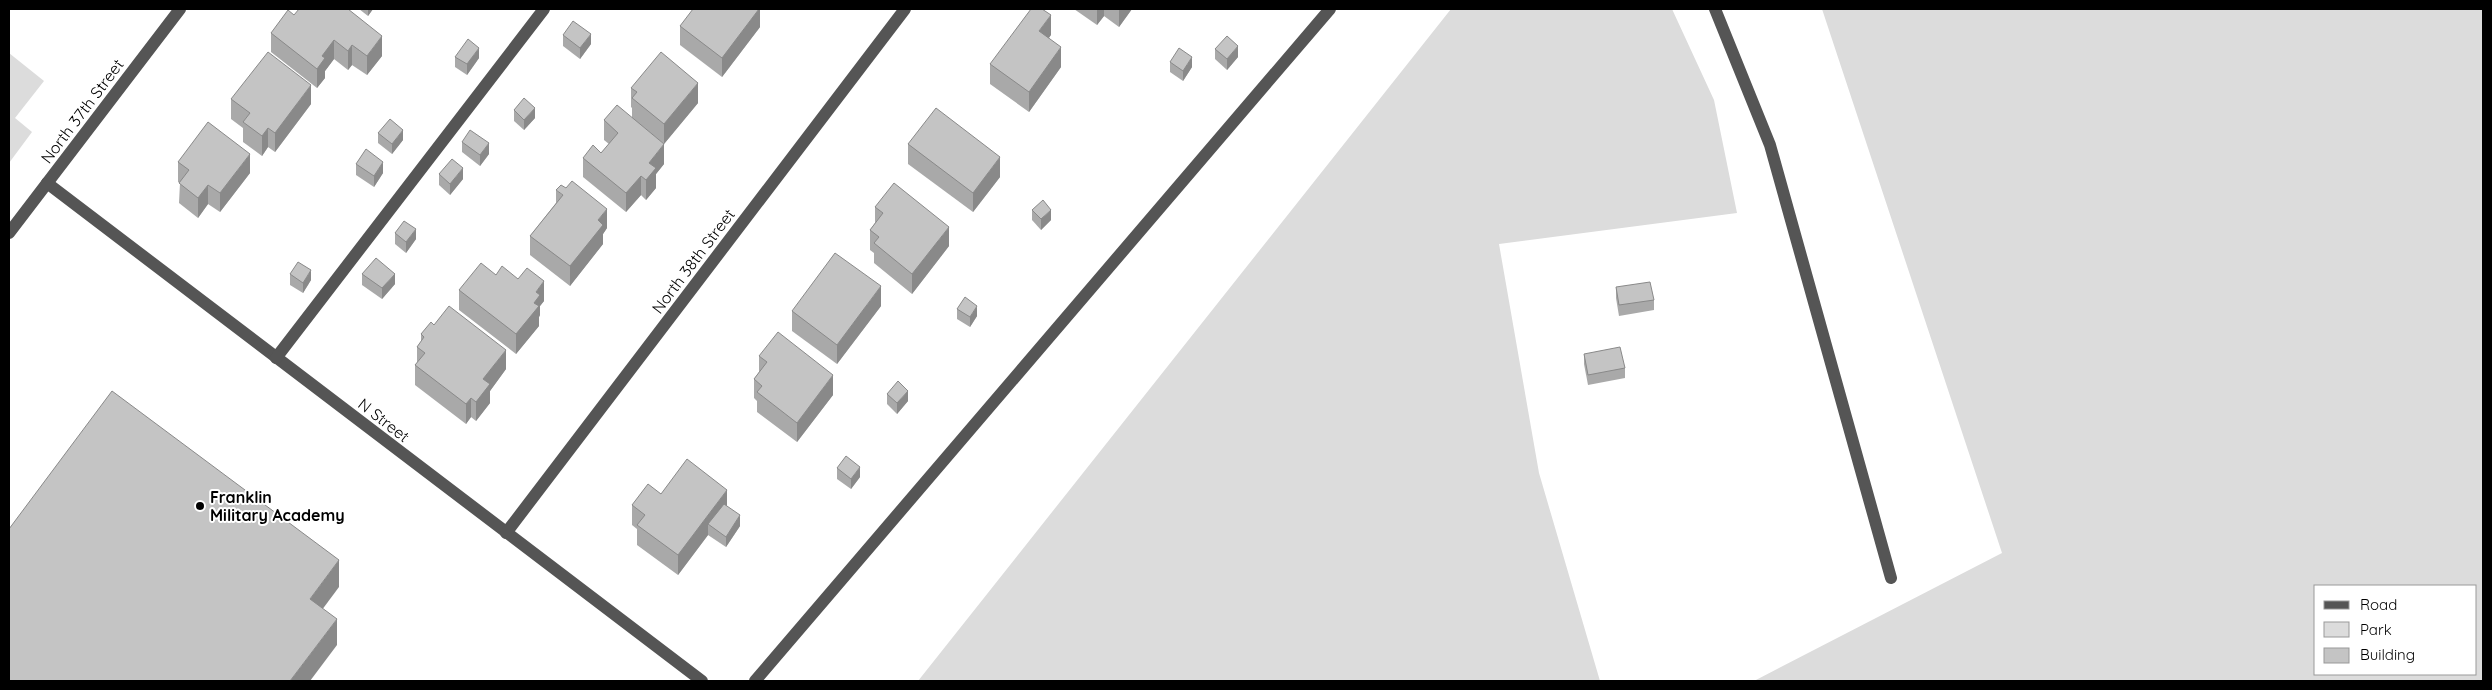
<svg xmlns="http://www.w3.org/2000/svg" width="2492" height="690" font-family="Quicksand,sans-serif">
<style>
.green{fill:#dcdcdc;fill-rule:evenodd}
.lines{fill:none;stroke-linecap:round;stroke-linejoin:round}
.minor{stroke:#555;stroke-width:12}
.wall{fill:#a9a9a9}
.shaded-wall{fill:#898989}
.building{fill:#c4c4c4;stroke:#898989}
.poi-dot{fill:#000;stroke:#fff;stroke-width:2}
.labels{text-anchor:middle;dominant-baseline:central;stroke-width:4;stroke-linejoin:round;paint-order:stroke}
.street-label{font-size:16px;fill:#000;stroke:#fff}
.poi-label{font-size:16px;font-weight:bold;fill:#000;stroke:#fff;text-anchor:start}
</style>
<rect width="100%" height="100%" fill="#fff"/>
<g class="green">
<polygon points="1451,9 1672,9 1714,100 1737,213 1499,244 1539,473 1600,681 918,681"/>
<path d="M1822 9H2483V681H1754L2002 553ZM2316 586H2476V674H2316Z"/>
<polygon points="9,53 44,81 15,118 32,132 9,163"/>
</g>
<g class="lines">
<g class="minor">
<polyline points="1715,9 1770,145 1891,578"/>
<polyline points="47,183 702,681"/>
<polyline points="9,233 180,9"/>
<polyline points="276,358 544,9"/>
<polyline points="506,533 905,9"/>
<polyline points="755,681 1330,9"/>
</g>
</g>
<g class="wall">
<polygon points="359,9 373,9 368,16"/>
<polygon points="760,9 760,27 722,77 680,45 680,26"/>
<polygon points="1074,9 1132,9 1119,27 1104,16 1097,25"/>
<polygon points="294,15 382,56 367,75 352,65 348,70 334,59 325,71 325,78 317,88 271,52 271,33"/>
<polygon points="563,35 591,44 580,59 563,46"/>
<polygon points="1051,35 1049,38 1061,67 1029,112 990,84 990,64"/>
<polygon points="1215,49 1238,57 1227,70 1215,59"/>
<polygon points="455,57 479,58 467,75 455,67"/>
<polygon points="1170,62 1192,67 1183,81 1170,72"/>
<polygon points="631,88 698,103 664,144 632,118 632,108 631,107"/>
<polygon points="231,99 311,104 275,152 268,147 262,156 243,142 243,128 231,119"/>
<polygon points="514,110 535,118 524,130 514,121"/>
<polygon points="604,120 664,164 656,174 656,188 646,200 641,195 626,212 583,177 583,158 601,153 609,144 604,140"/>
<polygon points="378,133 403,140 392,154 378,143"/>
<polygon points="462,142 489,154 480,166 462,152"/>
<polygon points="908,144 1000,177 973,212 908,164"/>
<polygon points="178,162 250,173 220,212 208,204 198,218 179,203 180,183 178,182"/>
<polygon points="356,164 383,173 374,187 356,175"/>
<polygon points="439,174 463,179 450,195 439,185"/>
<polygon points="556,190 607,228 603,234 603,244 570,286 530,255 530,236 556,203"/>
<polygon points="875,207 949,246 912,294 874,263 874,253 870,250 870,230 875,223"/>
<polygon points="1032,210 1051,220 1041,230 1032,220"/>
<polygon points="395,233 416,239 406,253 395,244"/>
<polygon points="290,274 311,280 303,293 290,285"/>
<polygon points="362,274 395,284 382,299 362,285"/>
<polygon points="496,275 544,301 540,306 540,315 539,317 539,326 516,354 459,310 459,290"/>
<polygon points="1616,287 1654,300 1654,310 1619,316 1616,298"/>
<polygon points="881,306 837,364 792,331 792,311"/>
<polygon points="957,309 977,316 970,327 957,319"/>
<polygon points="434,325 506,369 490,391 490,403 476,421 471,417 466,424 415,385 415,365 417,363 417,347 421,342 421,334"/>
<polygon points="1584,354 1625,368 1625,378 1588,385 1584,364"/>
<polygon points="759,356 833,395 797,442 757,412 757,401 754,398 754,379 759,372"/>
<polygon points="887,394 908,401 897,414 887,404"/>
<polygon points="837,468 860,477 851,489 837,479"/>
<polygon points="661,494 727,506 740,526 726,547 708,535 678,575 637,545 637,529 632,525 632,505"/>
</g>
<g class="shaded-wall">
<polygon points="368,9 373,9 368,16"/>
<polygon points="759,9 760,9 760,27 722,77 722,58"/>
<polygon points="1097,9 1104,9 1104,16 1097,25"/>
<polygon points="1119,9 1132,9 1119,27"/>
<polygon points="1051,15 1051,35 1039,50 1039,31"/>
<polygon points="591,34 591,44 580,59 580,48"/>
<polygon points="382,36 382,56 367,75 367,56"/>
<polygon points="334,40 334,59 325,71 325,78 317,88 317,69 322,56"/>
<polygon points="352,45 352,65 348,70 348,51"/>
<polygon points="1238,46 1238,57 1227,70 1227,59"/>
<polygon points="1061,47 1061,67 1029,112 1029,92"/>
<polygon points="479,48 479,58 467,75 467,64"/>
<polygon points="1192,57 1192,67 1183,81 1183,71"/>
<polygon points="698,83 698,103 664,144 664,124"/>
<polygon points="311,85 311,104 275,152 275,133"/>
<polygon points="535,108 535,118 524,130 524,120"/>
<polygon points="268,128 268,147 262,156 262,136"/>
<polygon points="403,130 403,140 392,154 392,144"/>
<polygon points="489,143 489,154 480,166 480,155"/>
<polygon points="664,144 664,164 656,174 656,188 646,200 646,180 649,163"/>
<polygon points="250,154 250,173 220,212 220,193"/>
<polygon points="1000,157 1000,177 973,212 973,193"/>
<polygon points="383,162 383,173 374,187 374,176"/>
<polygon points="463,168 463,179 450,195 450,184"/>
<polygon points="641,176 641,195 626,212 626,193"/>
<polygon points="208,185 208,204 198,218 198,198"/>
<polygon points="607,209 607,228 603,234 603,244 570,286 570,266 598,220"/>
<polygon points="1051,210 1051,220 1041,230 1041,219"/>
<polygon points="949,227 949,246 912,294 912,274"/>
<polygon points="416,229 416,239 406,253 406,242"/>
<polygon points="311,270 311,280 303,293 303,283"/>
<polygon points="395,274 395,284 382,299 382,288"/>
<polygon points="544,281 544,301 540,306 540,315 539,317 539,326 516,354 516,334 534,303 536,292"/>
<polygon points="881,286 881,306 837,364 837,345"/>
<polygon points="977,306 977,316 970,327 970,317"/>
<polygon points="506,350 506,369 490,391 490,403 476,421 476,402 483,379"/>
<polygon points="833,375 833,395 797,442 797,423"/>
<polygon points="908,391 908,401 897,414 897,403"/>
<polygon points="471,398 471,417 466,424 466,404"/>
<polygon points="860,467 860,477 851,489 851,479"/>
<polygon points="727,490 727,510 708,524 708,535 678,575 678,555"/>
<polygon points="740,515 740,526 726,547 726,537"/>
<polygon points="339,560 339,587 310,626 310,599"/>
<polygon points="337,619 337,645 310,681 290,681"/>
</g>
<g class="building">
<polygon points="299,9 348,9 382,36 367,56 352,45 348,51 334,40 322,56 325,58 317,69 271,33 288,10 294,15"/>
<polygon points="693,9 759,9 722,58 680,26"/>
<polygon points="1031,9 1042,9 1051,15 1039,31 1061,47 1029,92 990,64"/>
<polygon points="573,21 591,34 580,48 563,35"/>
<polygon points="1227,36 1238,46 1227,59 1215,49"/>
<polygon points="468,39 479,48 467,64 455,57"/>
<polygon points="1179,48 1192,57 1183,71 1170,62"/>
<polygon points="268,52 311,85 275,133 268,128 262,136 243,122 250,113 231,99"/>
<polygon points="661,52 698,83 664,124 632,98 637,92 631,88"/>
<polygon points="524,98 535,108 524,120 514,110"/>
<polygon points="617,105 664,144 649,163 656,168 646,180 641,176 626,193 583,158 593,145 601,153 618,133 604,120"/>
<polygon points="936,108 1000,157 973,193 908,144"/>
<polygon points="390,119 403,130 392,144 378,133"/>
<polygon points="208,122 250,154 220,193 208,185 198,198 179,183 189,170 178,162"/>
<polygon points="470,130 489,143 480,155 462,142"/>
<polygon points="366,149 383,162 374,176 356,164"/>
<polygon points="452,159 463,168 450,184 439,174"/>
<polygon points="572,181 607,209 598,220 603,225 570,266 530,236 563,195 556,190 561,185 566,188"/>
<polygon points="894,183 949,227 912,274 874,243 879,237 870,230 883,213 875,207"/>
<polygon points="1043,200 1051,210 1041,219 1032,210"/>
<polygon points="404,221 416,229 406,242 395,233"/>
<polygon points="835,253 881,286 837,345 792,311"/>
<polygon points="376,258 395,274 382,288 362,274"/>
<polygon points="298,262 311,270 303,283 290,274"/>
<polygon points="481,263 496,275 502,266 518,279 527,268 544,281 536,292 540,295 534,303 539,306 516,334 459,290"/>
<polygon points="1650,282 1654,300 1619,305 1616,287"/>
<polygon points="965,297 977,306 970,317 957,309"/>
<polygon points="449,306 506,350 483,379 490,384 476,402 471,398 466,404 415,365 425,353 417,347 424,337 421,334 431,322 434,325"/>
<polygon points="778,332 833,375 797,423 757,392 762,386 754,379 767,362 759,356"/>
<polygon points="1620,347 1625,368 1588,375 1584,354"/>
<polygon points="898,381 908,391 897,403 887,394"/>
<polygon points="112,391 339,560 310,599 337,619 290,681 9,681 9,529"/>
<polygon points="846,456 860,467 851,479 837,468"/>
<polygon points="687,459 727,490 678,555 637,525 645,515 632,505 648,484 661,494"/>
<polygon points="724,504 740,515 726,537 708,524"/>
</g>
<circle class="poi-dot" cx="200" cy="506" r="5"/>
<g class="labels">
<g class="street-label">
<text transform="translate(82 111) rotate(-53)">North 37th Street</text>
<text transform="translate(693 261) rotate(-53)">North 38th Street</text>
<text transform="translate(384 420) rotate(38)">N Street</text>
</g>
<g class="poi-label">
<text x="210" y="497">Franklin<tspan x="210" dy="18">Military Academy</tspan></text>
</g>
</g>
<rect width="2492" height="690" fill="none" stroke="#000000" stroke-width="20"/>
<rect x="2314" y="585" width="162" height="90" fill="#ffffff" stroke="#999999"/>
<rect x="2324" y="601" width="25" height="8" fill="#555555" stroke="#999999"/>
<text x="2360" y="610" font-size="15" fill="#000000">Road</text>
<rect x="2324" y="622" width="25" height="15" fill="#dcdcdc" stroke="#999999"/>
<text x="2360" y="635" font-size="15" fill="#000000">Park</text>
<rect x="2324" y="648" width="25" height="15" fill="#c4c4c4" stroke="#999999"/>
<text x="2360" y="660" font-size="15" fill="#000000">Building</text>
</svg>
